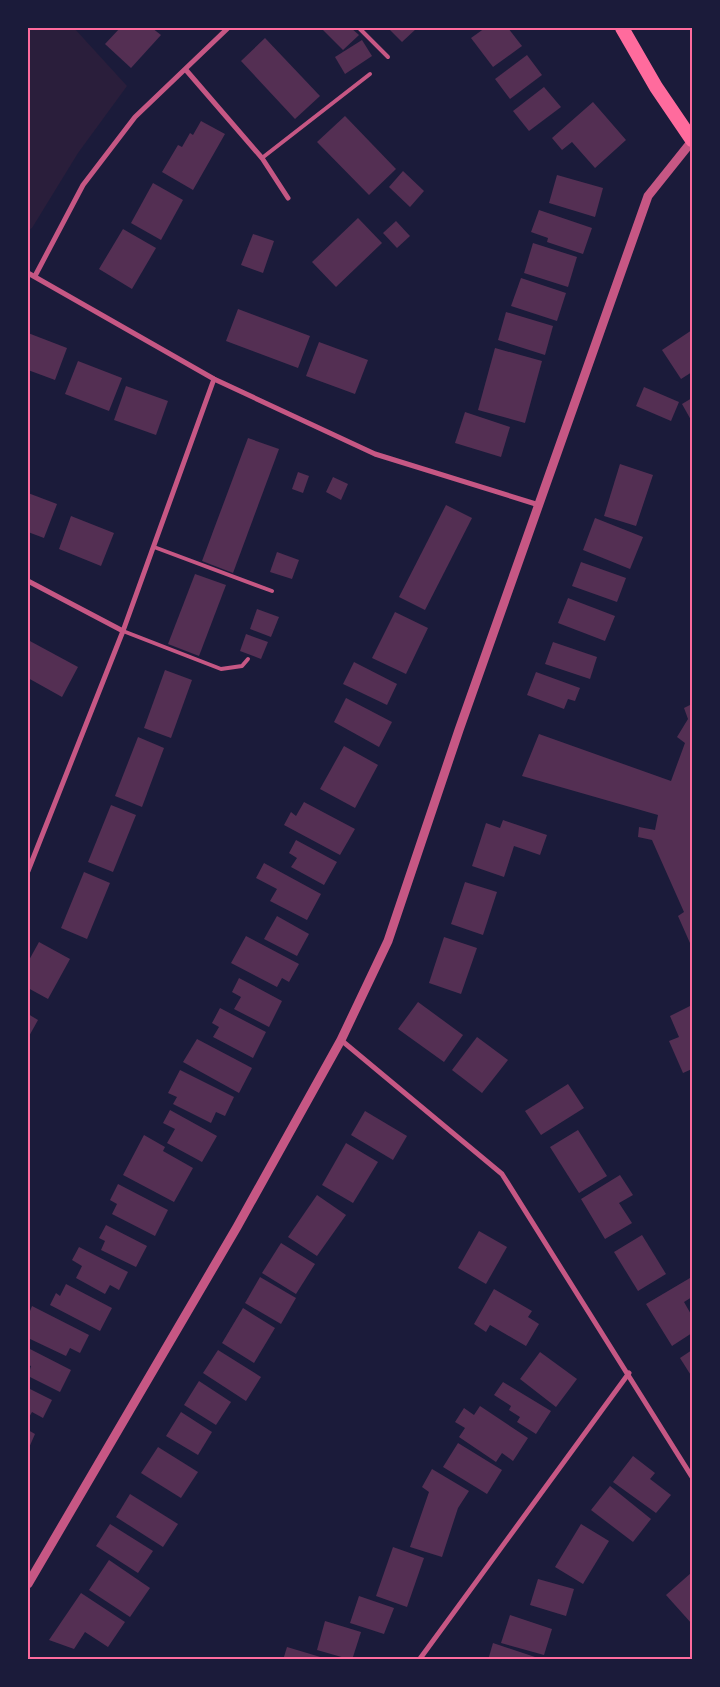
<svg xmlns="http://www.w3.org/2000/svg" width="720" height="1687" font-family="Roboto,sans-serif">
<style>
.green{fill:#2a1e3b}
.building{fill:#542f53}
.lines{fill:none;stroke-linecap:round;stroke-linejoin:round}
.service{stroke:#c65784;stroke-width:4}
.minor{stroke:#c65784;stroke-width:5}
.tertiary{stroke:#c65784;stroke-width:9}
.trunk{stroke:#ff6b9d;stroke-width:14}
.neatline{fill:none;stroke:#ff6b9d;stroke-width:2}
</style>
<rect width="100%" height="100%" fill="#1b1b3a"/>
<polygon class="green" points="28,28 74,28 127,86 78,153 32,228 28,230"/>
<g class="building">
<polygon points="120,28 152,28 161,35 131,68 105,44"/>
<polygon points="321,28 351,28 359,35 343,50"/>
<polygon points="388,28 417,28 402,42"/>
<polygon points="485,28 508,28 522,46 493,67 471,38"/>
<polygon points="265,38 320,96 295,119 241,61"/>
<polygon points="362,40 372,56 345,74 335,57"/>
<polygon points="527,55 542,75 510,99 495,79"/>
<polygon points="544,87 561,107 529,131 513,111"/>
<polygon points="593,102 626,140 595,168 572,142 562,150 552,138"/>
<polygon points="345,116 396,169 369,195 317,142"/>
<polygon points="201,121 225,134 193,190 162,172 178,145 182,147 190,133 193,135"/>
<polygon points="403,171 424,191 410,207 389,187"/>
<polygon points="557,175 603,188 595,217 549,203"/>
<polygon points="153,183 183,200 161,240 131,223"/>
<polygon points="539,210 592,228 583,254 547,242 548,238 531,232"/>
<polygon points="358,218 382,243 336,287 312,262"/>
<polygon points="396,221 410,236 397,248 383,233"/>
<polygon points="123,229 156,248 132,289 99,269"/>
<polygon points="253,234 274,241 263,273 241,265"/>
<polygon points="533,243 577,257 568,287 524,273"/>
<polygon points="521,278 566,293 557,321 511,306"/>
<polygon points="238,309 310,336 298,368 226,341"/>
<polygon points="506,312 553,326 545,355 498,340"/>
<polygon points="692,330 692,372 681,379 662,350"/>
<polygon points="28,333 67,348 55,380 28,370"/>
<polygon points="319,342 368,360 355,394 306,376"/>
<polygon points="495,348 542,361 525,423 478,410"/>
<polygon points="78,361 122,378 109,411 65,394"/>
<polygon points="126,386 168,401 156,435 114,420"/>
<polygon points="644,387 679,402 671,421 636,406"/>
<polygon points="692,398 692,419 691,420 682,404"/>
<polygon points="465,412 510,427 501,457 455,443"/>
<polygon points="248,438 279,449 233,573 202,561"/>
<polygon points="620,464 653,475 636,526 604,516"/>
<polygon points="298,472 309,476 303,493 292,489"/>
<polygon points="333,477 348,484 341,500 326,492"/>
<polygon points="28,493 57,504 44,538 28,532"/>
<polygon points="446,505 472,518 425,610 399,597"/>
<polygon points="71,516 114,533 101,566 59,549"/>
<polygon points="595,518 643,537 630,569 583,550"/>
<polygon points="277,552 299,560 292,579 270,572"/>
<polygon points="581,562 626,578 617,602 572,586"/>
<polygon points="195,574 226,585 199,656 168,644"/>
<polygon points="568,598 615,616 605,641 558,623"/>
<polygon points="257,609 279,617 271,637 250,629"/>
<polygon points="395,612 428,628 406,674 372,658"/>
<polygon points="246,634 268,642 261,659 240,651"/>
<polygon points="28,640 78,667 62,697 28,678"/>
<polygon points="553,642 597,657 590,679 545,664"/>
<polygon points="354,662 397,684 387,705 343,684"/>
<polygon points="165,670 192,680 171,738 144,728"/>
<polygon points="536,672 580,688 575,701 568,699 564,709 527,695"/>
<polygon points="346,698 392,722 379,747 334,722"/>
<polygon points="692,704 692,942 690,943 678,916 684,912 652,840 638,837 639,827 655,830 658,815 522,776 539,734 671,781 685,743 677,737 688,719 684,708"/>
<polygon points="138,737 164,748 142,807 115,796"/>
<polygon points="344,746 378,765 355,808 320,789"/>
<polygon points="304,802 355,829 340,855 284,825 291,812 296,816"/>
<polygon points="111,805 136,815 113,872 88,862"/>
<polygon points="503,820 547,835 540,855 514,846 504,877 472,866 486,823 500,828"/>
<polygon points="296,840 337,862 324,885 291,867 297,858 289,853"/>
<polygon points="264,863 321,894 307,920 270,901 277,889 256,878"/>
<polygon points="84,872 110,883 87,939 61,928"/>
<polygon points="465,882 497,892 483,935 451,924"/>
<polygon points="277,916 309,934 297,956 264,939"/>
<polygon points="246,936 299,964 289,982 282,978 277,987 231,963"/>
<polygon points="444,937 477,948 461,994 429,983"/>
<polygon points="39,942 70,959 48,999 28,988 28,962"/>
<polygon points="239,978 282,1001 269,1027 234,1009 241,997 232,992"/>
<polygon points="418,1002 463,1035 444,1062 398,1029"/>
<polygon points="692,1005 692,1069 683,1073 669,1041 679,1037 670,1016"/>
<polygon points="220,1008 266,1032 253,1058 213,1037 219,1027 212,1023"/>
<polygon points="28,1014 38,1020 28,1038"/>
<polygon points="477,1037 508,1060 482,1093 452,1070"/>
<polygon points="197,1039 252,1068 239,1093 183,1062"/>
<polygon points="180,1070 234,1097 225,1116 216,1112 211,1123 173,1104 177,1097 168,1093"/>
<polygon points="568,1084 584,1108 541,1135 525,1111"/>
<polygon points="170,1110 217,1136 202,1162 167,1143 175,1129 163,1123"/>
<polygon points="365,1111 407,1136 393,1160 351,1135"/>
<polygon points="578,1130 607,1176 579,1193 550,1147"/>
<polygon points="144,1135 165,1147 163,1151 193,1168 174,1202 123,1175"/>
<polygon points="346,1143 378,1162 353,1203 322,1185"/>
<polygon points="620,1175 633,1195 619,1203 632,1223 605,1239 581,1199"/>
<polygon points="118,1184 168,1210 155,1236 112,1214 117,1204 110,1200"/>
<polygon points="317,1195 346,1215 317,1256 288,1237"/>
<polygon points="106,1225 147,1246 136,1267 101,1250 105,1241 99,1238"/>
<polygon points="479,1231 507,1247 486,1284 458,1268"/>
<polygon points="642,1235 666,1274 638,1291 614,1252"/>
<polygon points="281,1243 315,1264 296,1294 262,1273"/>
<polygon points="79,1247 128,1272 119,1290 110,1285 105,1294 76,1278 82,1266 72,1260"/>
<polygon points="260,1277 296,1298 281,1324 245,1303"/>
<polygon points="690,1278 692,1282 692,1297 684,1302 692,1316 692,1333 672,1346 646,1304"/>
<polygon points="66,1284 112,1308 100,1331 50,1305 56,1293 60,1296"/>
<polygon points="494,1289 532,1311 528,1317 539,1324 526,1346 490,1325 486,1332 474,1324"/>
<polygon points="32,1306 89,1335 80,1353 70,1348 66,1356 28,1338 28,1316"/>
<polygon points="243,1308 275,1328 254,1363 222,1343"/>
<polygon points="28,1348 71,1370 60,1392 28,1376 31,1366 28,1365"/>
<polygon points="218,1350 261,1377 246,1401 203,1373"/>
<polygon points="692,1350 692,1377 680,1358"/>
<polygon points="540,1352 577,1379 556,1407 520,1379"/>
<polygon points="199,1381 231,1402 216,1425 184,1405"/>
<polygon points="503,1382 551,1411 536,1434 517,1422 520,1417 509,1410 511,1406 494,1395"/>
<polygon points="28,1388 52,1400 43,1418 32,1412 28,1419"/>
<polygon points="480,1406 528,1438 513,1461 502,1453 496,1462 459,1437 465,1428 455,1422 464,1408 474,1415"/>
<polygon points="181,1412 212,1432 198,1455 166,1436"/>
<polygon points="28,1430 35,1434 28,1450"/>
<polygon points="458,1443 502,1470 487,1494 443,1467"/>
<polygon points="158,1447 198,1472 181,1498 141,1473"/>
<polygon points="633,1456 655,1473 650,1479 671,1495 656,1513 613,1482"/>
<polygon points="432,1469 469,1491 458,1508 442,1557 410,1547 429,1492 422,1487"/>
<polygon points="610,1486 651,1519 633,1542 591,1510"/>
<polygon points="130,1494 178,1524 163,1547 116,1517"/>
<polygon points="110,1524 153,1551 138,1573 96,1546"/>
<polygon points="581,1524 609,1541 583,1584 555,1567"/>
<polygon points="393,1547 424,1558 407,1607 376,1596"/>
<polygon points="109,1560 150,1588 130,1617 89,1590"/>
<polygon points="691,1573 692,1574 692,1624 666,1595"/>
<polygon points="538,1579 574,1589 566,1616 530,1605"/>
<polygon points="81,1593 125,1622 108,1647 85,1632 74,1649 49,1640"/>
<polygon points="359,1596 394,1608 384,1634 350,1623"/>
<polygon points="510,1615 552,1629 544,1655 501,1643"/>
<polygon points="325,1621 361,1632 352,1660 317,1650"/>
<polygon points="493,1643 535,1657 534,1660 488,1660"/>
<polygon points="287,1647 327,1659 327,1660 283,1660"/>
</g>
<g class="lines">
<g class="service">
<polyline points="359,28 388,57"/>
<polyline points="262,158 370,74"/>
<polyline points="154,547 272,591"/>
<polyline points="123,631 221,669 242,666 248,659"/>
</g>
<g class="minor">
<polyline points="186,70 262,158 288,198"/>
<polyline points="28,273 214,379 375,454 539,505"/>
<polyline points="35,276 83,185 135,117 228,28"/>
<polyline points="28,581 123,631"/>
<polyline points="28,871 123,631 214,379"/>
<polyline points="341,1040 502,1174 692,1477"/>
<polyline points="419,1660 629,1373"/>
</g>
<polyline class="tertiary" points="28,1584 237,1227 341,1040 388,941 459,730 648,196 692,141"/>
<polyline class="trunk" points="622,28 656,87 692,140"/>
</g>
<rect width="720" height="1687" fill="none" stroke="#1b1b3a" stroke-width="58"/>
<rect x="29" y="29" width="662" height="1629" class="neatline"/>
</svg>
